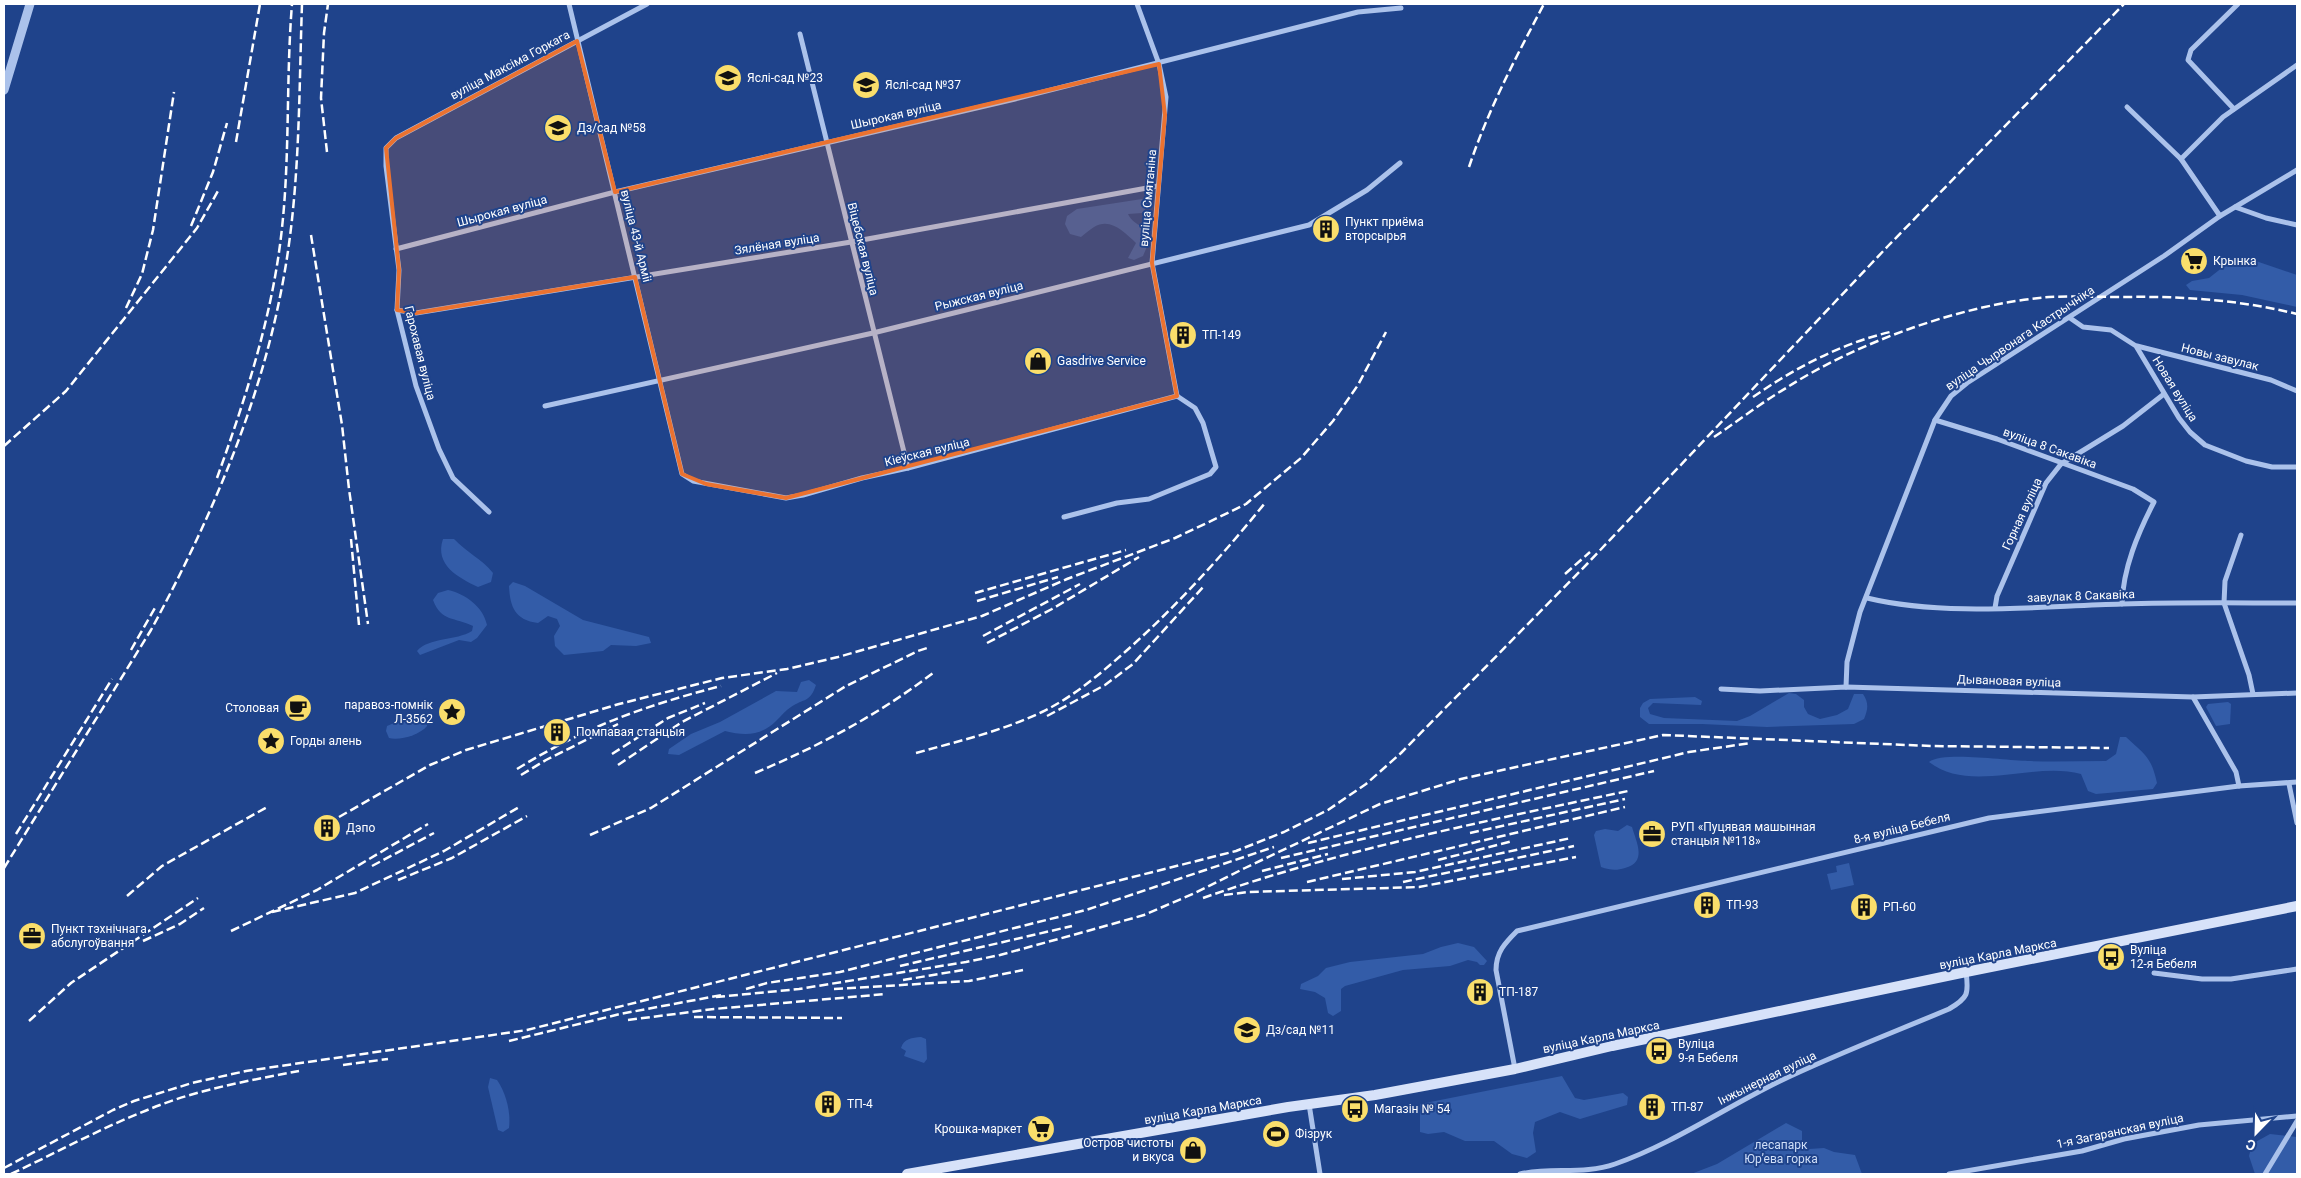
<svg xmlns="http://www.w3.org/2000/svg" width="2301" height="1178" font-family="Roboto,sans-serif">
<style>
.green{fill:#335ca8}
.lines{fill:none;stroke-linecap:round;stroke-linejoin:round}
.minor{stroke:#abc2eb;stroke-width:5}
.tertiary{stroke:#abc2eb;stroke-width:9}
.secondary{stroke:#d7e2f9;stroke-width:10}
.rail{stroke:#fff;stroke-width:2.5;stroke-dasharray:9 4;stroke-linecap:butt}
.marked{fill:#eb7230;fill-opacity:0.2;stroke:#eb7230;stroke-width:4;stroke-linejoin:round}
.labels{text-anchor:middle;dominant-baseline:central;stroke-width:4;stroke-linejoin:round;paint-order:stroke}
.street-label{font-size:12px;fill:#fff;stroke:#1f438b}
.poi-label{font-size:12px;fill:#fff;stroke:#1f438b;text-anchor:start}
.park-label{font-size:12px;fill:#d0dff8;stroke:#1f438b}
</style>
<rect width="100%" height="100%" fill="#1f438b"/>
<g class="green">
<path d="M1142 199 1147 201V207L1142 213 1128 214C1137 233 1160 220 1143 256L1134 260 1128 258 1136 243C1125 233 1111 217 1094 227 1089 230 1085 234 1081 237L1070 234 1065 224 1067 216 1077 209Z"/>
<polygon points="2250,259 2297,275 2297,307 2242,295 2190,290 2186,285 2192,281 2209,278 2223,267 2236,261"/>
<path d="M443 539H454C466 552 482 559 493 573L491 582 478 587C459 578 434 565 443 539Z"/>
<path d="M513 582 525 586 583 620 649 637 651 643 636 646 611 645 603 651 564 655 555 646 554 636 560 626 557 619 548 616 538 623C515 620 510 607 509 586Z"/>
<path d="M448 590C465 594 483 606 487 625L477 638 471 642 459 640 420 655 417 651C429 637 456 641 472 631L473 626C455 617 441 622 433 600L438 593Z"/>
<path d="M809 680 816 685C810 703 804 698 791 707 786 710 781 716 776 721 761 736 745 736 725 731L679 755 668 754 669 749 691 734 720 722 776 691 797 692 801 682Z"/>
<path d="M1789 693 1796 694 1804 700V707L1808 714 1820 719 1837 715 1848 709 1854 694H1863C1869 703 1868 709 1864 719L1854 724 1767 727 1702 724H1649L1640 717V708L1643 703 1650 699 1695 697 1702 701 1701 705 1653 703 1648 708 1650 714 1664 718 1737 721 1750 716Z"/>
<polygon points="2228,702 2231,704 2230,724 2216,726 2206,707 2208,704"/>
<path d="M415 714 423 715 427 719V726C420 735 399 741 389 738L386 731 387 726Z"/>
<path d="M2120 737H2126C2145 755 2151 756 2157 783L2153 789 2096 794 2088 791 2081 774C2033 761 1970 794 1929 762 1944 751 2007 761 2028 761 2054 762 2080 761 2106 761L2116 754Z"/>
<path d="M1627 825 1632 827C1637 844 1647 862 1625 868 1616 871 1610 870 1601 867L1594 835 1596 831 1605 829 1618 831Z"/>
<polygon points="1849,863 1854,885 1831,890 1827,874 1837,872 1836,866"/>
<polygon points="1458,943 1474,947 1487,961 1484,965 1480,965 1477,962 1468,960 1450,966 1403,970 1345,986 1341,989 1341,1011 1333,1016 1328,1013 1325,998 1315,992 1300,989 1301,984 1318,976 1326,968 1350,962 1423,954 1441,947"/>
<path d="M921 1037 926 1039 927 1059 924 1063 904 1056 906 1051 901 1048C904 1038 912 1038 921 1037Z"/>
<polygon points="1562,1076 1575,1098 1584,1100 1623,1093 1628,1097 1627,1105 1580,1119 1560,1112 1535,1122 1533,1133 1536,1152 1527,1158 1512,1154 1494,1141 1465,1141 1444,1132 1428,1134 1420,1132 1420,1104"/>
<path d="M490 1078 497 1080C506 1093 511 1112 509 1128L503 1132 498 1130 488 1087Z"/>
<polygon points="1786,1123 1802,1131 1802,1144 1809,1149 1824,1148 1834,1152 1855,1155 1862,1174 1691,1174 1717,1164"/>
<polygon points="2270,1134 2297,1137 2297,1174 2255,1174 2249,1156 2252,1144"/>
</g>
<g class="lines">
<g class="minor">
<polyline points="569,4 682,474 693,481 786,498 803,495 862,478 908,468 1177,396"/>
<polyline points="1137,4 1159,64 1166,97 1152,263 1177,396"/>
<polyline points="800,34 908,468"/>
<polyline points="2127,107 2181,159 2220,216"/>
<polyline points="2234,109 2188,60 2191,50 2238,4"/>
<polyline points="2181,159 2223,117 2297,65"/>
<polyline points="2235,207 2266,218 2297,225"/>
<polyline points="396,249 615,192 1015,99 1358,12 1401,8"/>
<polyline points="397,310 416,313 851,242 1158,186"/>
<polyline points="2070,318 2083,327 2111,330 2136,346 2179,418 2190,432 2205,445 2246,461 2272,467 2297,467"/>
<polyline points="2137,346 2271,380 2297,391"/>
<polyline points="545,406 873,333 1309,225 1367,190 1400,163"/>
<path d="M1935 420 1997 439 2133 489 2154 502C2138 533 2123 568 2122 604"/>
<polyline points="489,512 453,478 439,449 416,386 397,310 399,270 386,166 386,148 396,138 647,4"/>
<polyline points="1064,517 1117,503 1149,499 1210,474 1216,467 1203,423 1195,408 1177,396"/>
<polyline points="2241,535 2225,581 2224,603 2249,675 2253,694"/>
<path d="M1867 598C1946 617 2041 606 2122 604 2180 602 2239 603 2297 603"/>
<polyline points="1995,608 1997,596 2046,483 2061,464 2123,426 2164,394"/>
<polyline points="1846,687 1847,662 1860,612 1935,420 1951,396 1967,383 2164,256 2220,216 2297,170"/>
<polyline points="1721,689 1760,691 1846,687 2193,697 2297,693"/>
<polyline points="2193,697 2236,772 2239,786"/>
<polyline points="2289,784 2297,823"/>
<polyline points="2154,973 2202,979 2231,979 2297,969"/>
<path d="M1515 1069 1496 970C1496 952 1505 943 1517 931L1989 818 2239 786 2297 782"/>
<polyline points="1309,1104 1320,1174"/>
<path d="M1520 1174C1551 1167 1584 1175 1615 1164 1672 1144 1723 1109 1778 1082 1834 1055 1892 1033 1949 1009 1968 998 1969 994 1966 972"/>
<polyline points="1949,1174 2082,1151 2124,1139 2199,1125 2297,1116"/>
<polyline points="2265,1174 2297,1121"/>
</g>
<polyline class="tertiary" points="4,90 30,4"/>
<polyline class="secondary" points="907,1174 1288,1107 1375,1095 1515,1069 1612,1046 1966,972 2297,906"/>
<g class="rail">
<polyline points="236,142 260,4"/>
<polyline points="327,152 321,98 324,33 328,4"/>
<path d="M1469 167C1488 110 1516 57 1544 4"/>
<polyline points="191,226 213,172 227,123"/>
<polyline points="311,235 342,425 349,489 368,624"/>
<polyline points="126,308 142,274 153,230 174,92"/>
<path d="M1753 397C1795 368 1840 344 1890 332"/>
<path d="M1714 437C1738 421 1761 403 1786 388 1858 342 1963 304 2049 297 2074 296 2099 297 2125 297 2183 296 2240 300 2297 314"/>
<polyline points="4,446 66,391 197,228 218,191"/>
<path d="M217 478C246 397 273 314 282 228 290 154 286 78 292 4"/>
<polyline points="351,539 359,625"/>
<polyline points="1565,574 1590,552"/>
<polyline points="975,593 1126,550"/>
<polyline points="977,601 1058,577"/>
<polyline points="983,636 1080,584"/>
<polyline points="987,643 1052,609 1139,557"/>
<polyline points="131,650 156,606"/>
<polyline points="1047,716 1105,685 1133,664 1205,585"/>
<path d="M916 753C959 741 1002 731 1042 712 1073 697 1100 674 1125 652 1176 607 1222 556 1265 503"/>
<polyline points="612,754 668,718 705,703"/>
<polyline points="618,765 682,722 777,673"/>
<path d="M517 769C585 727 644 706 721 686"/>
<path d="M755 773C819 746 878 715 933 673"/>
<polyline points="521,775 546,760 618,724"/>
<polyline points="339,817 430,765 466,750 619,704 722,678 787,669 838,657 982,616 1067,579 1175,538 1207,523 1246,504 1301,458 1333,421 1358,385 1386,332"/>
<polyline points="1470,833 1625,799"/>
<polyline points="16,834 112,679"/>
<polyline points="590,835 651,808 846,686 918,651 930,647"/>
<polyline points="1308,843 1689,752 1751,743"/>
<polyline points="1281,858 1654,771"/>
<polyline points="1438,860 1513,841"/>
<polyline points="372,866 434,833"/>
<path d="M4 868 151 630C213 515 265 394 286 264 300 178 299 90 302 4"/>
<polyline points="1262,871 1328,854"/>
<polyline points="1342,879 1415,872 1571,838"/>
<polyline points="398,880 452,858 527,816"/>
<polyline points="1307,882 1625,807"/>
<polyline points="1403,882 1574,846"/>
<polyline points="1224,895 1248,892 1419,887 1576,857"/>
<polyline points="127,896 162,866 269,806"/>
<path d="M1203 898C1340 850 1486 821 1628 791"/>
<polyline points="272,912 355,893 444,851 521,806"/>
<polyline points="231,931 317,890 428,824"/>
<polyline points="143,941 180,924 204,908"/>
<polyline points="900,966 1072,926"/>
<polyline points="903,980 963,970"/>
<polyline points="746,989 767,983 840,972 1086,910 1274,847"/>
<polyline points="834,989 969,981 1023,970"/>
<polyline points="716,997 799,989 966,962 1000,955 1091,930 1144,915 1195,893 1245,868 1380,804 1461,779 1663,735 1932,746 2109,748"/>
<polyline points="694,1017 842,1018"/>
<polyline points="628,1020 714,1009 886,994"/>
<polyline points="29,1021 71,983 198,898"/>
<polyline points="509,1041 620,1014 722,995"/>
<polyline points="343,1065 388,1059"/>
<polyline points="4,1168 113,1110 134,1101 192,1083 246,1071 527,1030 1236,851 1284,832 1328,810 1366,784 1401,753 1588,563 1888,246 2124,4"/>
<path d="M11 1174C56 1153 99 1129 145 1111 194 1090 247 1081 299 1071"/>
</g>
</g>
<path class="marked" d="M577 41 615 192 1159 64 1165 115 1152 263 1177 396 786 498 706 484 682 474 635 277 416 313 397 310 399 270 386 148 396 138Z"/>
<defs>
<g id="school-disc" transform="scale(1.4375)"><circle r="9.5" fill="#fade6b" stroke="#1f438b"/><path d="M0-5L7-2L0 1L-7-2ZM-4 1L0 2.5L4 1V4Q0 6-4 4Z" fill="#111"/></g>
<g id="building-disc" transform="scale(1.4375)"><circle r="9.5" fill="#fade6b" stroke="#1f438b"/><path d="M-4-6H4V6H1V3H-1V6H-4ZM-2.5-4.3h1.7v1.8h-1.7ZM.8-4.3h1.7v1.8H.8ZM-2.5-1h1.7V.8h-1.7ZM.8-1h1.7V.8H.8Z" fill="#111"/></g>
<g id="supermarket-disc" transform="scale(1.4375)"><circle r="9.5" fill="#fade6b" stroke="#1f438b"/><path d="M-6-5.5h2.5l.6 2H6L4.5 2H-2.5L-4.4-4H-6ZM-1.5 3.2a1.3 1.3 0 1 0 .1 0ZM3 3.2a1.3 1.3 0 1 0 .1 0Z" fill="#111"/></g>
<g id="shop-disc" transform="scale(1.4375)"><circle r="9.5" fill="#fade6b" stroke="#1f438b"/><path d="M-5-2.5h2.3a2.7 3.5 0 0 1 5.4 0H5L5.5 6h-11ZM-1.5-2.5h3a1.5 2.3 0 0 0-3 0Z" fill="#111"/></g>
<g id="cafe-disc" transform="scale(1.4375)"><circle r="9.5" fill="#fade6b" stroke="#1f438b"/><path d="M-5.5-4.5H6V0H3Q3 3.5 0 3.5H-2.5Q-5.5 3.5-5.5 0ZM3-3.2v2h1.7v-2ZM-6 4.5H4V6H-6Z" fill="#111"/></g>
<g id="sight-disc" transform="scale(1.4375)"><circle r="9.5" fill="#fade6b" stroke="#1f438b"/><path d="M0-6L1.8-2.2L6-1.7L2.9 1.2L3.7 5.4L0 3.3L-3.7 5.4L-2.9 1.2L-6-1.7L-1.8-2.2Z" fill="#111"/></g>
<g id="office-disc" transform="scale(1.4375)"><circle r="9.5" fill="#fade6b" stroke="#1f438b"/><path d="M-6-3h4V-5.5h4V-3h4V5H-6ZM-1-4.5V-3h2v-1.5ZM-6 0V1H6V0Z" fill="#111"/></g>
<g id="bus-disc" transform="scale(1.4375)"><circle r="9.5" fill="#fade6b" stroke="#1f438b"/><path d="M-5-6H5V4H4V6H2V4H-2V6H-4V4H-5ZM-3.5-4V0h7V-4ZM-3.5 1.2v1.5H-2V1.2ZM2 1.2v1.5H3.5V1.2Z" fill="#111"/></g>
<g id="stadium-disc" transform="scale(1.4375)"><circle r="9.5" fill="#fade6b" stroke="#1f438b"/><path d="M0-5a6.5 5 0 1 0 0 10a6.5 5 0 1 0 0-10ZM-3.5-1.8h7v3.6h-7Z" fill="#111"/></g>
</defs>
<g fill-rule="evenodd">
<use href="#school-disc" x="728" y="78"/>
<use href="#school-disc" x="866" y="85"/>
<use href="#school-disc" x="558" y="128"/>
<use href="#building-disc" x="1326" y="229"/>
<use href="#supermarket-disc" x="2194" y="261"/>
<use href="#building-disc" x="1183" y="335"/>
<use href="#shop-disc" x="1038" y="361"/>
<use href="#cafe-disc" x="298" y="708"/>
<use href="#sight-disc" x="452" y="712"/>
<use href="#building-disc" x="557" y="732"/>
<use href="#sight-disc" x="271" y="741"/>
<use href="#building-disc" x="327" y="828"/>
<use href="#office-disc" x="1652" y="834"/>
<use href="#building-disc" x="1707" y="905"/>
<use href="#building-disc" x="1864" y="907"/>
<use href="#office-disc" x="32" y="936"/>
<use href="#bus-disc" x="2111" y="957"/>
<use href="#building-disc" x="1480" y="992"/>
<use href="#school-disc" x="1247" y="1030"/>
<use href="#bus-disc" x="1659" y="1051"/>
<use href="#building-disc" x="828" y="1104"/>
<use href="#building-disc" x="1652" y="1107"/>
<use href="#bus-disc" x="1355" y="1109"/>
<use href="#supermarket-disc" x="1041" y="1129"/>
<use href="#stadium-disc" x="1276" y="1134"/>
<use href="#shop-disc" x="1193" y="1150"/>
</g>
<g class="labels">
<g class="street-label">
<text transform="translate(510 65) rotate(-28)">вуліца Максіма Горкага</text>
<text transform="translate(896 115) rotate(-13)">Шырокая вуліца</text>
<text transform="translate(1148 198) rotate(-85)">вуліца Смятаніна</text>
<text transform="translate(502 211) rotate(-15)">Шырокая вуліца</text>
<text transform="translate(636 236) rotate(76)">вуліца 43-й Арміі</text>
<text transform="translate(777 244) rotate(-9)">Зялёная вуліца</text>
<text transform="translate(863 249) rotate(76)">Віцебская вуліца</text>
<text transform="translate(979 296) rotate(-14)">Рыжская вуліца</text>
<text transform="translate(2020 338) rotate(-34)">вуліца Чырвонага Кастрычніка</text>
<text transform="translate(420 353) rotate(76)">Гарохавая вуліца</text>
<text transform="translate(2220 357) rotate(14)">Новы завулак</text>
<text transform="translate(2175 389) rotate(58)">Новая вуліца</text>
<text transform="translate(2050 448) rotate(20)">вуліца 8 Сакавіка</text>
<text transform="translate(927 452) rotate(-14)">Кіеўская вуліца</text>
<text transform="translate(2022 514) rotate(-65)">Горная вуліца</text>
<text transform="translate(2081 596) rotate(-2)">завулак 8 Сакавіка</text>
<text transform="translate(2009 681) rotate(2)">Дывановая вуліца</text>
<text transform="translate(1902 828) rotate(-14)">8-я вуліца Бебеля</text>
<text transform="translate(1998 954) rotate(-11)">вуліца Карла Маркса</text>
<text transform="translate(1601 1037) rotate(-12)">вуліца Карла Маркса</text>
<text transform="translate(1767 1078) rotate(-26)">Інжынерная вуліца</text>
<text transform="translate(1203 1110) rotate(-10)">вуліца Карла Маркса</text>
<text transform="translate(2120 1131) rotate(-12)">1-я Загаранская вуліца</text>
</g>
<g class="poi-label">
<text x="747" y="78">Яслі-сад №23</text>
<text x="885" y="85">Яслі-сад №37</text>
<text x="577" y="128">Дз/сад №58</text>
<text x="1345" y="222">Пункт приёма<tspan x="1345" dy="14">вторсырья</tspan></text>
<text x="2213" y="261">Крынка</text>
<text x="1202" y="335">ТП-149</text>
<text x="1057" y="361">Gasdrive Service</text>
<text x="433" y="705" text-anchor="end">паравоз-помнік<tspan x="433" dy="14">Л-3562</tspan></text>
<text x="279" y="708" text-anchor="end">Столовая</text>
<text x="576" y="732">Помпавая станцыя</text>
<text x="290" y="741">Горды алень</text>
<text x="1671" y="827">РУП «Пуцявая машынная<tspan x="1671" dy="14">станцыя №118»</tspan></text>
<text x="346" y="828">Дэпо</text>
<text x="1726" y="905">ТП-93</text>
<text x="1883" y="907">РП-60</text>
<text x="51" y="929">Пункт тэхнічнага<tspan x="51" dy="14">абслугоўвання</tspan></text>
<text x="2130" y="950">Вуліца<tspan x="2130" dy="14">12-я Бебеля</tspan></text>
<text x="1499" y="992">ТП-187</text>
<text x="1266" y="1030">Дз/сад №11</text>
<text x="1678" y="1044">Вуліца<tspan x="1678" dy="14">9-я Бебеля</tspan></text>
<text x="847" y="1104">ТП-4</text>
<text x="1671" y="1107">ТП-87</text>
<text x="1374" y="1109">Магазін № 54</text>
<text x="1022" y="1129" text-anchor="end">Крошка-маркет</text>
<text x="1295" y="1134">Фізрук</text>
<text x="1174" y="1143" text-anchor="end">Остров чистоты<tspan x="1174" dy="14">и вкуса</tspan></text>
</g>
<g class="park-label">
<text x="1781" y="1145">лесапарк<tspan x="1781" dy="14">Юрʼева горка</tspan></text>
</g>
</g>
<rect width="2301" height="1178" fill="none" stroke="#ffffff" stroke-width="10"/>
<g transform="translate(2256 1133) rotate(203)" stroke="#1f438b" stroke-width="4" paint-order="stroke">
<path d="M0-4L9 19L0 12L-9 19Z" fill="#ffffff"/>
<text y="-8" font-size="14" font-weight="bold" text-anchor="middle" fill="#ffffff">С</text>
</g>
</svg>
